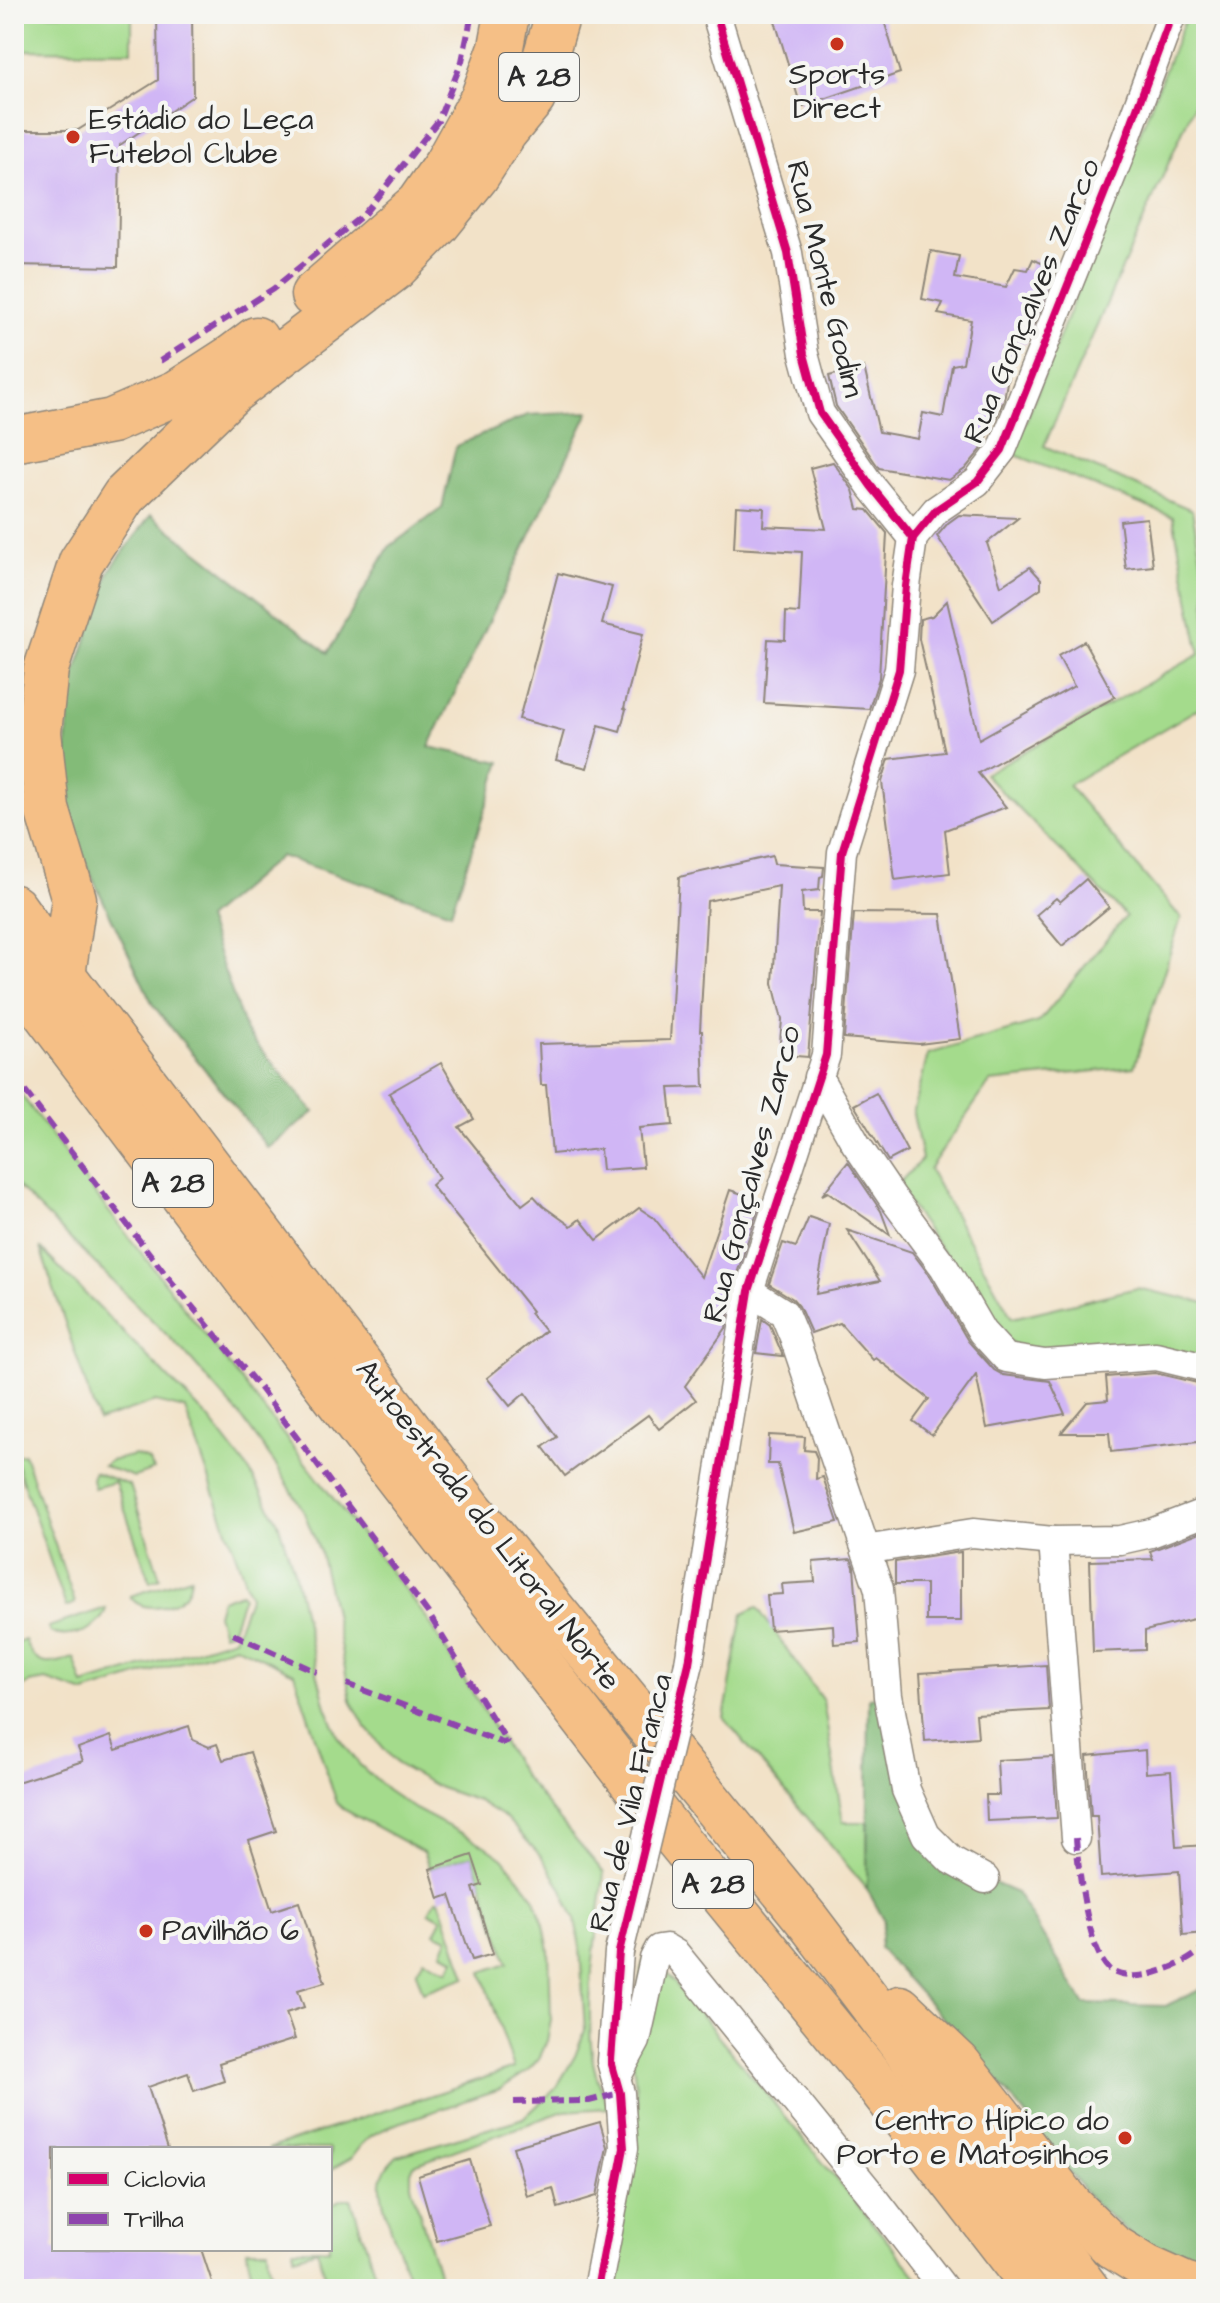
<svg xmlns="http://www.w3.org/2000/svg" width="1220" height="2303" font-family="'Architects Daughter',sans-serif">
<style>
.green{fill:#a4db8c;stroke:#68835c;stroke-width:2}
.forest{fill:#83bb78;stroke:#577352;stroke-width:2}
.building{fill:#d0b6f5}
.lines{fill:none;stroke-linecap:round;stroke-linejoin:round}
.minor-casing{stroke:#8e867a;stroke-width:31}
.motorway-casing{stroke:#8e867a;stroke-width:47}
.minor{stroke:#fff;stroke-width:28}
.motorway{stroke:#f5bf86;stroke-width:44}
.minor-bridge-casing{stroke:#8e867a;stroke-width:31;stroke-linecap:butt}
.minor-bridge{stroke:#fff;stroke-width:28}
.quiet{stroke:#8e44ad;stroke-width:6;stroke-dasharray:12 6;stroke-linecap:butt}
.cycleway-casing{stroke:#f6f6f2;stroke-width:13}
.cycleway{stroke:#d6006c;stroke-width:8}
.poi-dot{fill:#c8321e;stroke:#f6f6f2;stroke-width:3}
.labels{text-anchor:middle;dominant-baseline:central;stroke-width:8;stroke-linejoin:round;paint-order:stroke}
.shield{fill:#f6f6f2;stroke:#686867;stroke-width:2}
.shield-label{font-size:28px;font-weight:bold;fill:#2b2b2b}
.poi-label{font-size:30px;fill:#2b2b2b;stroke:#f6f6f2;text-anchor:start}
.street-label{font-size:30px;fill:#2b2b2b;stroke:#f6f6f2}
</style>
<rect width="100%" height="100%" fill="#f6f6f2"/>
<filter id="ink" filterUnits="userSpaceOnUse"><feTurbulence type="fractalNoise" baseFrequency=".0125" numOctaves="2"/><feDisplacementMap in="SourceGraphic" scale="16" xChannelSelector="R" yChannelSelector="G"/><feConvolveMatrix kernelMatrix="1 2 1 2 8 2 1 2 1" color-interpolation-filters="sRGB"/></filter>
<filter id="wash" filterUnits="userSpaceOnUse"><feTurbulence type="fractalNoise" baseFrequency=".006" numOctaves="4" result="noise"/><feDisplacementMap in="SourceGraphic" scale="32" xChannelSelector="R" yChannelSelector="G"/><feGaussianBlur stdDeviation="1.8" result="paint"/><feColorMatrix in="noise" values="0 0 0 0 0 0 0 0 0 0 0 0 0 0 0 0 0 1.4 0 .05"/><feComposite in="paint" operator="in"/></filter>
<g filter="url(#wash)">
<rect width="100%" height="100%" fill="#f2e2c8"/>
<g class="green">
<polygon points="14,14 132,14 132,51 14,50"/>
<polygon points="1187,14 1206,14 1206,78 1044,446 1192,510 1206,585 1206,704 1068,785 1181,918 1134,1067 990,1082 929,1169 1012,1318 1137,1288 1206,1303 1206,1356 1035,1354 1016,1346 1002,1336 896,1186 922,1159 913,1114 928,1054 1039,1022 1126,916 984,774 1200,654 1173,517 1013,454"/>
<path d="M14 1085 89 1186 426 1617 524 1777 604 1873C597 1933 585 1994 592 2055 594 2073 602 2091 609 2108L564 2111 414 2165 411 2172V2185L443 2289H413C405 2266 379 2204 381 2183 382 2171 389 2164 397 2156L524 2118 556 2088 575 2056 585 2030 580 1947 575 1919 562 1889 542 1857 507 1819 478 1801 440 1788 397 1764 365 1726 351 1700 332 1603 320 1552 303 1510 278 1468 241 1417 184 1352 14 1183Z"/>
<path d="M40 1248 209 1419 250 1472 277 1520 294 1571 317 1672 326 1707 338 1736 359 1764 387 1790 415 1809 486 1846 503 1858 534 1897 544 1925 549 1951 551 2020 547 2041 540 2057 529 2070 500 2089 393 2125 372 2135 361 2145 351 2158 330 2170V2149H268L514 2068 482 1972 508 1963 472 1855 430 1869 423 1852 343 1809 337 1803 294 1673 235 1645 85 1693 46 1680 29 1683 14 1693V1644L25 1640C35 1669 49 1665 74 1658L83 1685 234 1638 250 1596 185 1409 155 1402 98 1421Z"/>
<polygon points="24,1454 75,1603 66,1607 14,1456"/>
<polygon points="135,1455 148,1460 154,1470 134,1477 103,1466 110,1461"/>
<polygon points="94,1472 130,1485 160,1578 150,1582 115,1482 94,1488 92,1479"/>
<path d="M191 1577C190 1584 189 1590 184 1595 171 1608 140 1613 130 1596Z"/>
<polygon points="241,1593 243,1596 231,1631 223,1634 217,1614 221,1600"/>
<polygon points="757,1607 823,1701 843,1822 867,1822 867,1889 724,1718 743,1614"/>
<path d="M106 1608C102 1629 69 1642 50 1632L48 1627Z"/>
<polygon points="439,1899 466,1977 423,1992 416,1972 424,1959 448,1971 455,1959 442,1952 448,1939 435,1933 442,1919 429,1912 436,1900"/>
<polygon points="646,1948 927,2289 613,2289 638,2110 630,2029"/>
<polygon points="343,2199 351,2199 380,2289 330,2289 317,2250 294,2257 294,2249 330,2249 330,2205"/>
<polygon points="246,2249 268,2249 269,2263 275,2289 255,2289"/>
</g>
<g class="forest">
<polygon points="589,412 429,747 501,762 451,912 280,856 206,919 246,1032 314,1112 268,1148 153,1005 62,814 71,686 110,570 151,515 328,653 389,547 442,508 456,446 528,415"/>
<polygon points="888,1696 926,1835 985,1879 1017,1893 1084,2004 1165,2006 1206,1987 1206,2269 1173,2258 1132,2235 1095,2204 991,2072 879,1948 884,1920 867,1889 869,1698"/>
</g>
<g id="blocks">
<g class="building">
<polygon points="157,14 192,14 193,96 120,145 118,267 14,265 14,130 78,130 158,80"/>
<polygon points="773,14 882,14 900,73 801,107"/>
<polygon points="931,251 959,256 955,278 1006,287 1015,268 1028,270 1033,259 1050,267 1044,299 1026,344 1014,341 1004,400 998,414 981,450 965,469 949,480 879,468 836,406 829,376 864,367 879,432 918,439 923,413 943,417 952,365 963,363 971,320 938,314 943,303 922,299"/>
<polygon points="833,462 853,490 858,509 868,510 887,533 879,678 869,709 764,703 768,639 785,640 786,612 799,613 802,552 734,548 736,506 764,508 763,526 826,529 810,468"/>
<polygon points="959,515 1018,518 987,543 1001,586 1030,567 1041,579 1041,588 993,621 937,536 948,523"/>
<polygon points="1147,518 1153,566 1126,569 1120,521"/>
<polygon points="558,573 612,587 602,624 643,634 624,708 626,709 620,731 599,725 587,768 556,760 564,731 519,719"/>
<polygon points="947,601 979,739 1074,686 1058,656 1084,641 1115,697 978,773 1006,807 945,830 950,873 895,880 882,782 889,759 945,752 919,639 920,619 932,616"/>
<polygon points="772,856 774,864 824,867 823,876 820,877 819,890 802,892 803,912 820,912 808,1057 783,1055 780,1042 782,1020 773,983 779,886 707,901 700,1031 702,1031 704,1087 669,1088 673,1125 639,1128 643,1167 602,1170 600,1149 552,1154 546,1085 541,1085 539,1044 670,1040 679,877"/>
<polygon points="1086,879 1109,907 1062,946 1036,915 1056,898 1060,902"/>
<polygon points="854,913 941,914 960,1039 919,1044 844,1038"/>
<polygon points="441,1063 474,1119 459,1127 522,1205 534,1196 543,1206 571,1226 580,1219 597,1240 639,1208 654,1218 701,1277 730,1190 761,1200 733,1286 726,1328 685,1386 696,1400 659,1429 648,1415 565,1476 543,1447 557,1437 525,1393 510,1406 487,1378 545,1331 530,1313 532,1311 431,1185 439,1178 389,1093"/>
<polygon points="876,1093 907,1151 888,1161 854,1105"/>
<polygon points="848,1162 881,1211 890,1235 828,1192 822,1195"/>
<polygon points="809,1217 829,1224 816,1294 880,1281 847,1230 912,1252 930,1276 968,1341 994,1370 1003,1375 1050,1381 1065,1414 987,1428 976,1375 932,1435 913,1421 929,1399 876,1358 873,1360 840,1323 811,1333 799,1306 793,1299 769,1284 783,1243 796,1247"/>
<polygon points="762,1319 770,1325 783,1356 756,1353"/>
<polygon points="1155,1373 1206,1385 1206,1441 1111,1452 1109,1433 1061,1433 1087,1402 1108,1400 1106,1377"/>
<polygon points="769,1435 805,1437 804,1450 814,1451 817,1458 816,1479 823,1477 838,1522 794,1532 778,1464 768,1464"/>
<polygon points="1206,1530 1206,1616 1145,1631 1145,1650 1093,1652 1090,1561 1153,1559 1150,1551"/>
<polygon points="961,1552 961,1621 926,1621 926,1584 895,1584 895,1562"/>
<polygon points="851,1559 854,1567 860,1642 834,1644 833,1625 770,1630 767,1595 783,1594 782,1584 815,1582 813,1562"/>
<polygon points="1046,1665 1049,1710 976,1714 978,1737 925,1741 920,1673"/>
<polygon points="189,1726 193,1740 209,1747 217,1744 223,1760 250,1752 276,1831 249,1840 272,1911 299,1902 325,1982 298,1990 304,2007 286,2013 295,2039 219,2063 224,2081 194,2091 188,2073 148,2087 168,2149 54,2149 54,2249 201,2249 213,2285 200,2289 14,2289 14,1783 83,1761 78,1748 111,1736 116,1750"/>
<polygon points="1145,1750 1146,1773 1171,1771 1176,1847 1206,1845 1206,1933 1183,1935 1179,1871 1101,1877 1097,1816 1091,1816 1087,1756"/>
<polygon points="1053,1757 1057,1818 987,1821 986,1795 999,1795 997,1760"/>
<polygon points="472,1855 482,1885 473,1888 493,1954 472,1960 450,1895 439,1899 430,1869"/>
<polygon points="600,2122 607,2147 597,2196 558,2208 553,2188 527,2196 513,2147"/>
<polygon points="470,2160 490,2226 437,2241 418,2176"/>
</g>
</g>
</g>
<g filter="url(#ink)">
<use href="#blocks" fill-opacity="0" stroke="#8e867a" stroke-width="2"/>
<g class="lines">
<g class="minor-casing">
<g id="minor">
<polyline points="716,14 788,253 804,354 820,413 871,486 913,538"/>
<polyline points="818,1077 856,1144 892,1197 944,1267 982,1332 1006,1358 1045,1364 1156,1356 1206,1368"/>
<polyline points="749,1291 784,1313 794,1337 879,1589 888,1696 906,1790 926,1835 951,1860 985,1879"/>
<polyline points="1053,1541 1076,1838"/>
<polyline points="866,1551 877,1548 973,1533 1053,1541 1120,1540 1151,1533 1206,1512"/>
<polyline points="689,1663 749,1291 826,1055 842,852 899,670 906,586 913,538 936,510 977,482 1002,450 1119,157 1172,14"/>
<polyline points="616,2078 636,2041 654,1959 659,1949 666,1948 676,1954 871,2194 944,2289"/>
<polyline points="597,2289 624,2148 620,2093 611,2061 619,1952"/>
</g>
</g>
<g class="motorway-casing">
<g id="motorway">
<polyline points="313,295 418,204 446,164 483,97 501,47 507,14"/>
<polyline points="14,440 112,421 178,392 232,357 256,339"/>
<polyline points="14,907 63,975 472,1511 808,1921 1087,2289"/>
<polyline points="14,972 333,1394 663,1822 881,2089 1036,2289"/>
<polyline points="63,975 74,899 47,809 39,732 46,669 81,562 124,496 232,392 394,269 438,224 476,177 505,132 533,98 558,14"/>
<polyline points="900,2008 958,2063 1071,2206 1112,2246 1146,2267 1184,2284 1201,2289"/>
</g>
</g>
<use href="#minor" class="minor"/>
<use href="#motorway" class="motorway"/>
<g class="minor-bridge-casing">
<polyline id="minor-bridge" points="619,1952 689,1663"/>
</g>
<use href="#minor-bridge" class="minor-bridge"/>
<g class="quiet">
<polyline points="160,361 273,289 364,214 438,121 462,61 472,14"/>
<polyline points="14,1077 166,1275 259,1387 428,1613 507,1742 503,1743 347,1684"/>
<polyline points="233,1634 317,1672"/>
<path d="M1076 1838C1078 1867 1088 1951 1109 1969 1119 1978 1139 1977 1151 1974 1172 1968 1191 1961 1206 1945"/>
<polyline points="514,2102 589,2101 620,2093"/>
</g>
<g class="cycleway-casing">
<g id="cycleway">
<polyline points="716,14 788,253 804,354 820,413 871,486 913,538"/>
<polyline points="597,2289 624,2148 620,2093 611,2061 619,1952 689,1663 749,1291 826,1055 842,852 899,670 906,586 913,538 936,510 977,482 1002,450 1119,157 1172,14"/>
</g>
</g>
<use href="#cycleway" class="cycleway"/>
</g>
</g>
<g class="poi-dot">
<circle cx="837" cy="44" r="8"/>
<circle cx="73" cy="137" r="8"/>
<circle cx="146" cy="1931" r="8"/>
<circle cx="1125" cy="2138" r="8"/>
</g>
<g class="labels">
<g class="shield">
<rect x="499" y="53" width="80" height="48" rx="6"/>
<rect x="133" y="1159" width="80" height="48" rx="6"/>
<rect x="673" y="1860" width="80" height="48" rx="6"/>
</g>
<g class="shield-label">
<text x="539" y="77">A 28</text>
<text x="173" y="1183">A 28</text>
<text x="713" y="1884">A 28</text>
</g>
<g class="poi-label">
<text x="837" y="75" text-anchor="middle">Sports<tspan x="837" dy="34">Direct</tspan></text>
<text x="89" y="120">Estádio do Leça<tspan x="89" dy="34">Futebol Clube</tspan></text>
<text x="162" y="1931">Pavilhão 6</text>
<text x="1109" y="2121" text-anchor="end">Centro Hípico do<tspan x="1109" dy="34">Porto e Matosinhos</tspan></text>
</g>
<g class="street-label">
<text transform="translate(825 279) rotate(76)">Rua Monte Godim</text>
<text transform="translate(1032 301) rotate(-67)">Rua Gonçalves Zarco</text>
<text transform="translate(752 1174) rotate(-75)">Rua Gonçalves Zarco</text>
<text transform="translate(488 1525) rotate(52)">Autoestrada do Litoral Norte</text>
<text transform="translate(631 1803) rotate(-76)">Rua de Vila Franca</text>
</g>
</g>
<rect width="1220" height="2303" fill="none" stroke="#f6f6f2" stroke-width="48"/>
<rect x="52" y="2147" width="280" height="104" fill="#f6f6f2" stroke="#a5a5a2" stroke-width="2"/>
<rect x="68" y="2173" width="40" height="12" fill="#d6006c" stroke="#a5a5a2" stroke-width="2"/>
<text x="124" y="2187" font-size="24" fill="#2b2b2b">Ciclovia</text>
<rect x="68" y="2213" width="40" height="12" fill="#8e44ad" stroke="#a5a5a2" stroke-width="2"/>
<text x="124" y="2227" font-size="24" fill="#2b2b2b">Trilha</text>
</svg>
